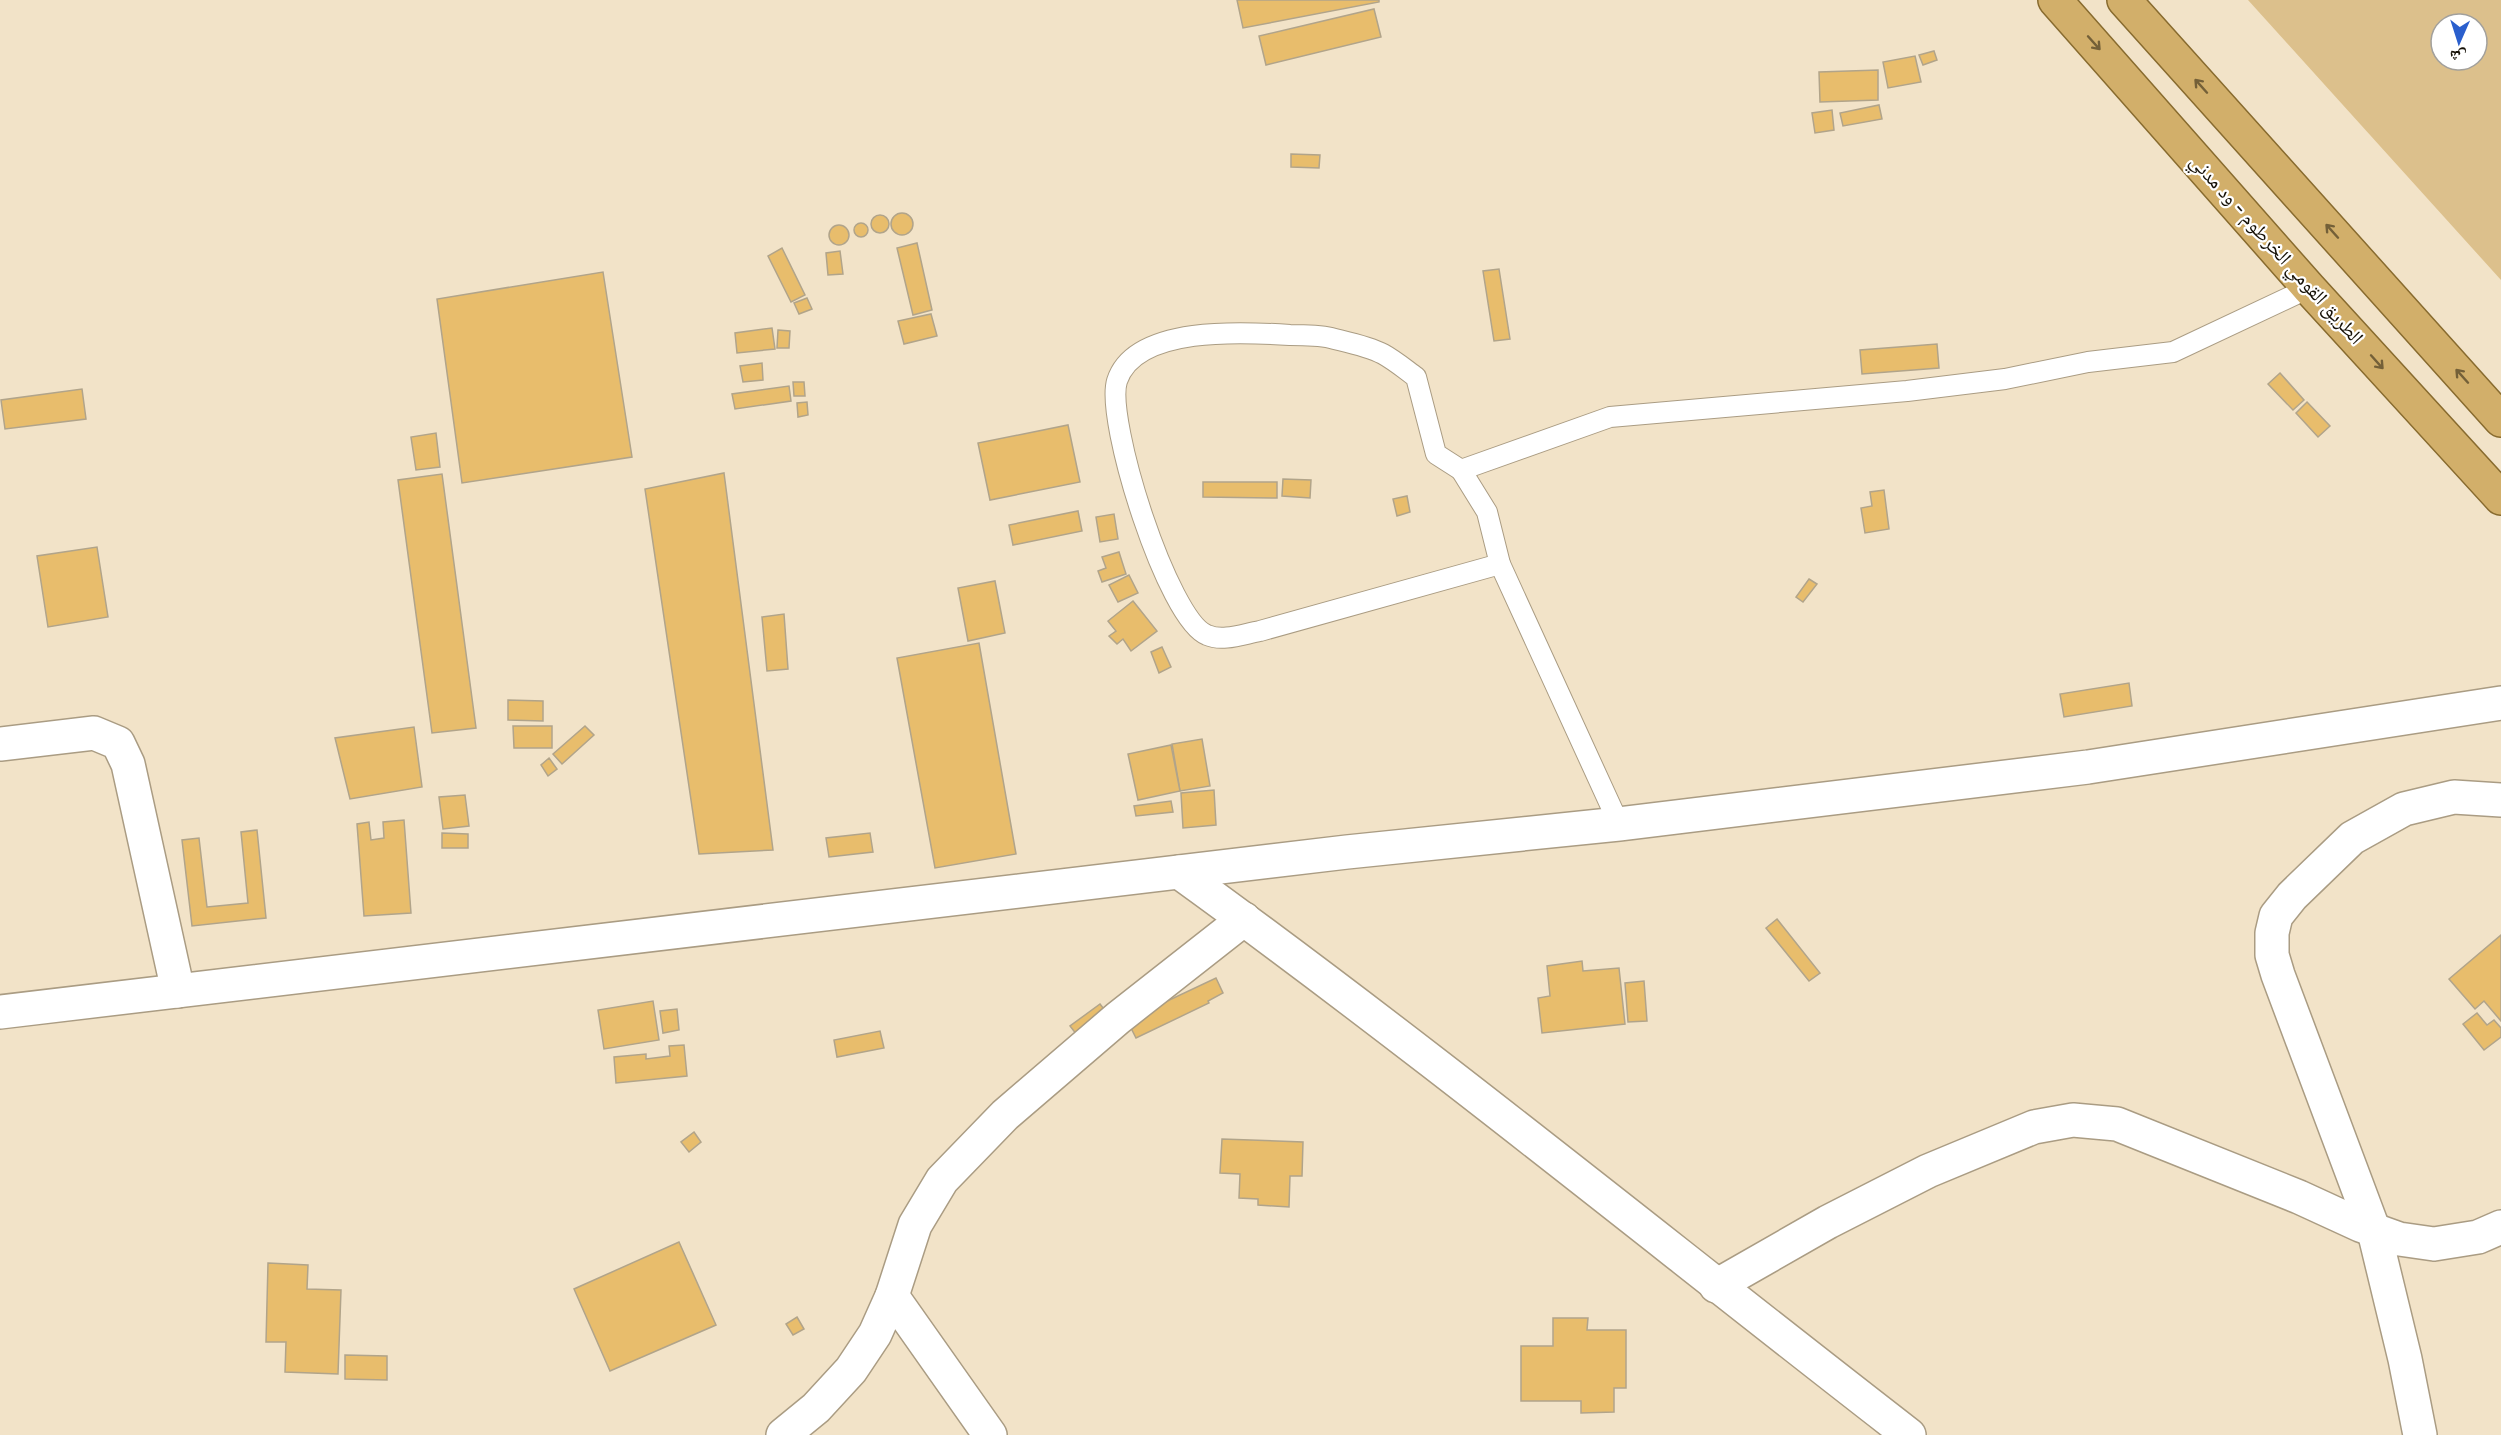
<svg xmlns="http://www.w3.org/2000/svg" width="2501" height="1435" font-family="Cabin,'Noto Naskh Arabic',sans-serif">
<style>
.green{fill:#dcc08c;fill-rule:evenodd}
.building{fill:#e8bd6c;stroke:#b1a48a;stroke-width:1.5}
.lines{fill:none;stroke-linecap:round;stroke-linejoin:round}
.service-casing{stroke:#aa9c83;stroke-width:22}
.minor-casing{stroke:#aa9c83;stroke-width:36}
.tertiary-casing{stroke:#aa9c83;stroke-width:36}
.trunk-casing{stroke:#886b2f;stroke-width:36}
.service{stroke:#fff;stroke-width:20}
.minor{stroke:#fff;stroke-width:33}
.tertiary{stroke:#fff;stroke-width:33}
.trunk{stroke:#d2af6a;stroke-width:33}
.oneway{stroke:#746038}
.labels{text-anchor:middle;dominant-baseline:central;stroke-width:4.5;stroke-linejoin:round;paint-order:stroke}
.street-label{font-size:20px;fill:#161107;stroke:#fff}
</style>
<rect width="100%" height="100%" fill="#f2e3c8"/>
<path class="green" d="M2248 0H2501V280ZM2441 24H2477V60H2441Z"/>
<g class="building">
<polygon points="1237,0 1379,0 1379,2 1243,28"/>
<polygon points="1374,9 1381,37 1266,65 1259,36"/>
<polygon points="1934,51 1937,60 1923,65 1919,55"/>
<polygon points="1915,56 1921,82 1888,88 1883,62"/>
<polygon points="1878,70 1878,100 1820,102 1819,72"/>
<polygon points="1879,105 1882,119 1843,126 1840,113"/>
<polygon points="1832,110 1834,130 1815,133 1812,113"/>
<polygon points="1291,154 1320,155 1319,168 1291,167"/>
<circle cx="902" cy="224" r="11"/>
<circle cx="880" cy="224" r="9"/>
<circle cx="861" cy="230" r="7"/>
<circle cx="839" cy="235" r="10"/>
<polygon points="917,243 932,310 913,315 897,248"/>
<polygon points="782,248 805,295 791,302 768,256"/>
<polygon points="840,251 843,274 828,275 826,253"/>
<polygon points="1499,269 1510,339 1494,341 1483,271"/>
<polygon points="603,272 632,457 462,483 437,299"/>
<polygon points="807,298 812,309 799,314 794,303"/>
<polygon points="931,314 937,336 904,344 898,321"/>
<polygon points="772,328 775,349 737,353 735,333"/>
<polygon points="778,330 790,331 789,348 777,348"/>
<polygon points="1937,344 1939,368 1862,374 1860,350"/>
<polygon points="762,363 763,380 743,382 740,366"/>
<polygon points="2280,373 2304,400 2293,410 2268,384"/>
<polygon points="793,382 804,382 805,396 794,396"/>
<polygon points="789,386 791,401 735,409 732,394"/>
<polygon points="82,389 86,419 5,429 1,400"/>
<polygon points="807,402 808,415 798,417 797,403"/>
<polygon points="2307,402 2330,426 2318,437 2296,413"/>
<polygon points="1068,425 1080,482 990,500 978,443"/>
<polygon points="436,433 440,467 416,470 411,437"/>
<polygon points="724,473 773,850 699,854 645,489"/>
<polygon points="442,474 476,728 432,733 398,480"/>
<polygon points="1283,479 1311,480 1310,498 1282,496"/>
<polygon points="1203,482 1277,482 1277,498 1203,497"/>
<polygon points="1884,490 1889,529 1865,533 1861,508 1872,506 1870,492"/>
<polygon points="1407,496 1410,512 1397,516 1393,499"/>
<polygon points="1078,511 1082,531 1013,545 1009,525"/>
<polygon points="1114,514 1118,539 1100,542 1096,517"/>
<polygon points="97,547 108,617 48,627 37,556"/>
<polygon points="1119,552 1126,574 1102,582 1098,571 1106,568 1102,557"/>
<polygon points="1129,575 1138,593 1118,602 1109,585"/>
<polygon points="1809,579 1817,584 1803,602 1796,597"/>
<polygon points="995,581 1005,633 968,641 958,588"/>
<polygon points="1133,601 1157,631 1131,651 1123,639 1117,644 1109,636 1116,631 1108,621"/>
<polygon points="784,614 788,669 767,671 762,617"/>
<polygon points="979,643 1016,854 935,868 897,658"/>
<polygon points="1162,647 1171,667 1159,673 1151,652"/>
<polygon points="2129,683 2132,706 2064,717 2060,694"/>
<polygon points="508,700 543,701 543,721 508,720"/>
<polygon points="513,726 552,726 552,748 514,748"/>
<polygon points="585,726 594,735 562,764 553,754"/>
<polygon points="414,727 422,787 350,799 335,738"/>
<polygon points="1202,739 1210,786 1180,791 1172,744"/>
<polygon points="1171,745 1180,791 1138,800 1128,754"/>
<polygon points="549,758 557,769 548,776 541,765"/>
<polygon points="1214,790 1216,825 1183,828 1181,793"/>
<polygon points="465,795 469,826 443,829 439,797"/>
<polygon points="1171,801 1173,812 1136,816 1134,806"/>
<polygon points="404,820 411,913 364,916 357,824 369,822 371,840 384,838 383,822"/>
<polygon points="257,830 266,918 192,926 182,840 199,838 207,907 248,903 241,832"/>
<polygon points="442,833 468,834 468,848 442,848"/>
<polygon points="870,833 873,852 829,857 826,838"/>
<polygon points="1777,919 1820,973 1809,981 1766,928"/>
<polygon points="2501,935 2501,1021 2484,1001 2475,1009 2449,979"/>
<polygon points="1582,961 1583,971 1619,968 1625,1024 1542,1033 1538,998 1550,996 1547,966"/>
<polygon points="1216,978 1223,993 1208,1001 1209,1003 1136,1038 1127,1020"/>
<polygon points="1644,981 1647,1021 1628,1022 1625,983"/>
<polygon points="653,1001 659,1040 604,1049 598,1010"/>
<polygon points="1100,1004 1110,1017 1080,1039 1070,1026"/>
<polygon points="677,1009 679,1030 663,1033 660,1011"/>
<polygon points="2477,1013 2487,1025 2494,1020 2501,1028 2501,1037 2484,1050 2463,1024"/>
<polygon points="880,1031 884,1048 837,1057 834,1040"/>
<polygon points="684,1045 687,1076 616,1083 614,1057 646,1054 646,1059 670,1056 669,1046"/>
<polygon points="694,1132 701,1142 689,1152 681,1142"/>
<polygon points="1222,1139 1303,1142 1302,1176 1290,1176 1289,1207 1258,1205 1258,1199 1239,1198 1240,1174 1220,1173"/>
<polygon points="679,1242 716,1325 610,1371 574,1289"/>
<polygon points="268,1263 308,1265 307,1289 341,1290 338,1374 285,1372 286,1342 266,1342"/>
<polygon points="797,1317 804,1329 793,1335 786,1324"/>
<polygon points="1553,1318 1588,1318 1587,1330 1626,1330 1626,1388 1614,1388 1614,1412 1581,1413 1581,1401 1521,1401 1521,1346 1553,1346"/>
<polygon points="345,1355 387,1356 387,1380 345,1379"/>
</g>
<g class="lines">
<g class="service-casing">
<g id="service">
<path d="M1461 470 1436 454 1416 377C1405 369 1394 360 1383 354 1368 346 1347 342 1331 338 1318 335 1303 335 1290 335 1245 332 1135 325 1117 381 1105 420 1168 620 1207 635 1223 642 1243 634 1260 631L1500 564"/>
<polyline points="1619,824 1500,564 1487,512 1461,470 1610,417 1907,391 2005,379 2088,362 2173,352 2309,288"/>
</g>
</g>
<g class="minor-casing">
<g id="minor">
<polyline points="0,744 94,733 118,743 128,764 178,991"/>
<path d="M1179 872C1428 1052 1666 1247 1909 1435"/>
<polyline points="1716,1286 1828,1222 1928,1171 2034,1127 2073,1120 2117,1124 2299,1197 2360,1225 2399,1239 2434,1244 2478,1237 2501,1227"/>
<polyline points="892,1296 990,1435"/>
<polyline points="783,1435 816,1408 851,1370 875,1334 892,1296 915,1225 942,1180 1005,1115 1118,1018 1244,919"/>
<polyline points="2420,1435 2405,1359 2374,1231 2278,975 2272,955 2272,933 2276,916 2292,896 2352,838 2404,809 2454,797 2501,800"/>
</g>
</g>
<g class="tertiary-casing">
<polyline id="tertiary" points="0,1012 1347,852 1619,824 2088,767 2501,703"/>
</g>
<g class="trunk-casing">
<g id="trunk">
<polyline points="2055,0 2309,288 2501,498"/>
<polyline points="2124,0 2501,420"/>
</g>
</g>
<use href="#service" class="service"/>
<use href="#minor" class="minor"/>
<use href="#tertiary" class="tertiary"/>
<use href="#trunk" class="trunk"/>
</g>
<defs><path id="oneway-shaft" d="M-6 0H5M1.5-3L5.5 0L1.5 3" fill="none" stroke-width="1.6" stroke-linecap="round" stroke-linejoin="round" transform="scale(1.5)"/></defs>
<g class="oneway">
<use href="#oneway-shaft" transform="translate(2094 43) rotate(48)"/>
<use href="#oneway-shaft" transform="translate(2201 86) rotate(-132)"/>
<use href="#oneway-shaft" transform="translate(2332 231) rotate(-132)"/>
<use href="#oneway-shaft" transform="translate(2377 362) rotate(48)"/>
<use href="#oneway-shaft" transform="translate(2462 376) rotate(-132)"/>
</g>
<g class="labels">
<g class="street-label">
<text transform="translate(2277 249) rotate(48)">الطريق القومي الخرطوم - ود مدني</text>
</g>
</g>
<g transform="translate(2459 42) rotate(183)"><circle r="28" fill="#ffffff" stroke="#a2a09c" stroke-width="1.5"/>
<path d="M0-4.5L10 22L0 15L-10 22Z" fill="#2a5fcd"/>
<text y="-9" font-size="16" font-weight="bold" text-anchor="middle" fill="#161107">ش</text>
</g>
</svg>
